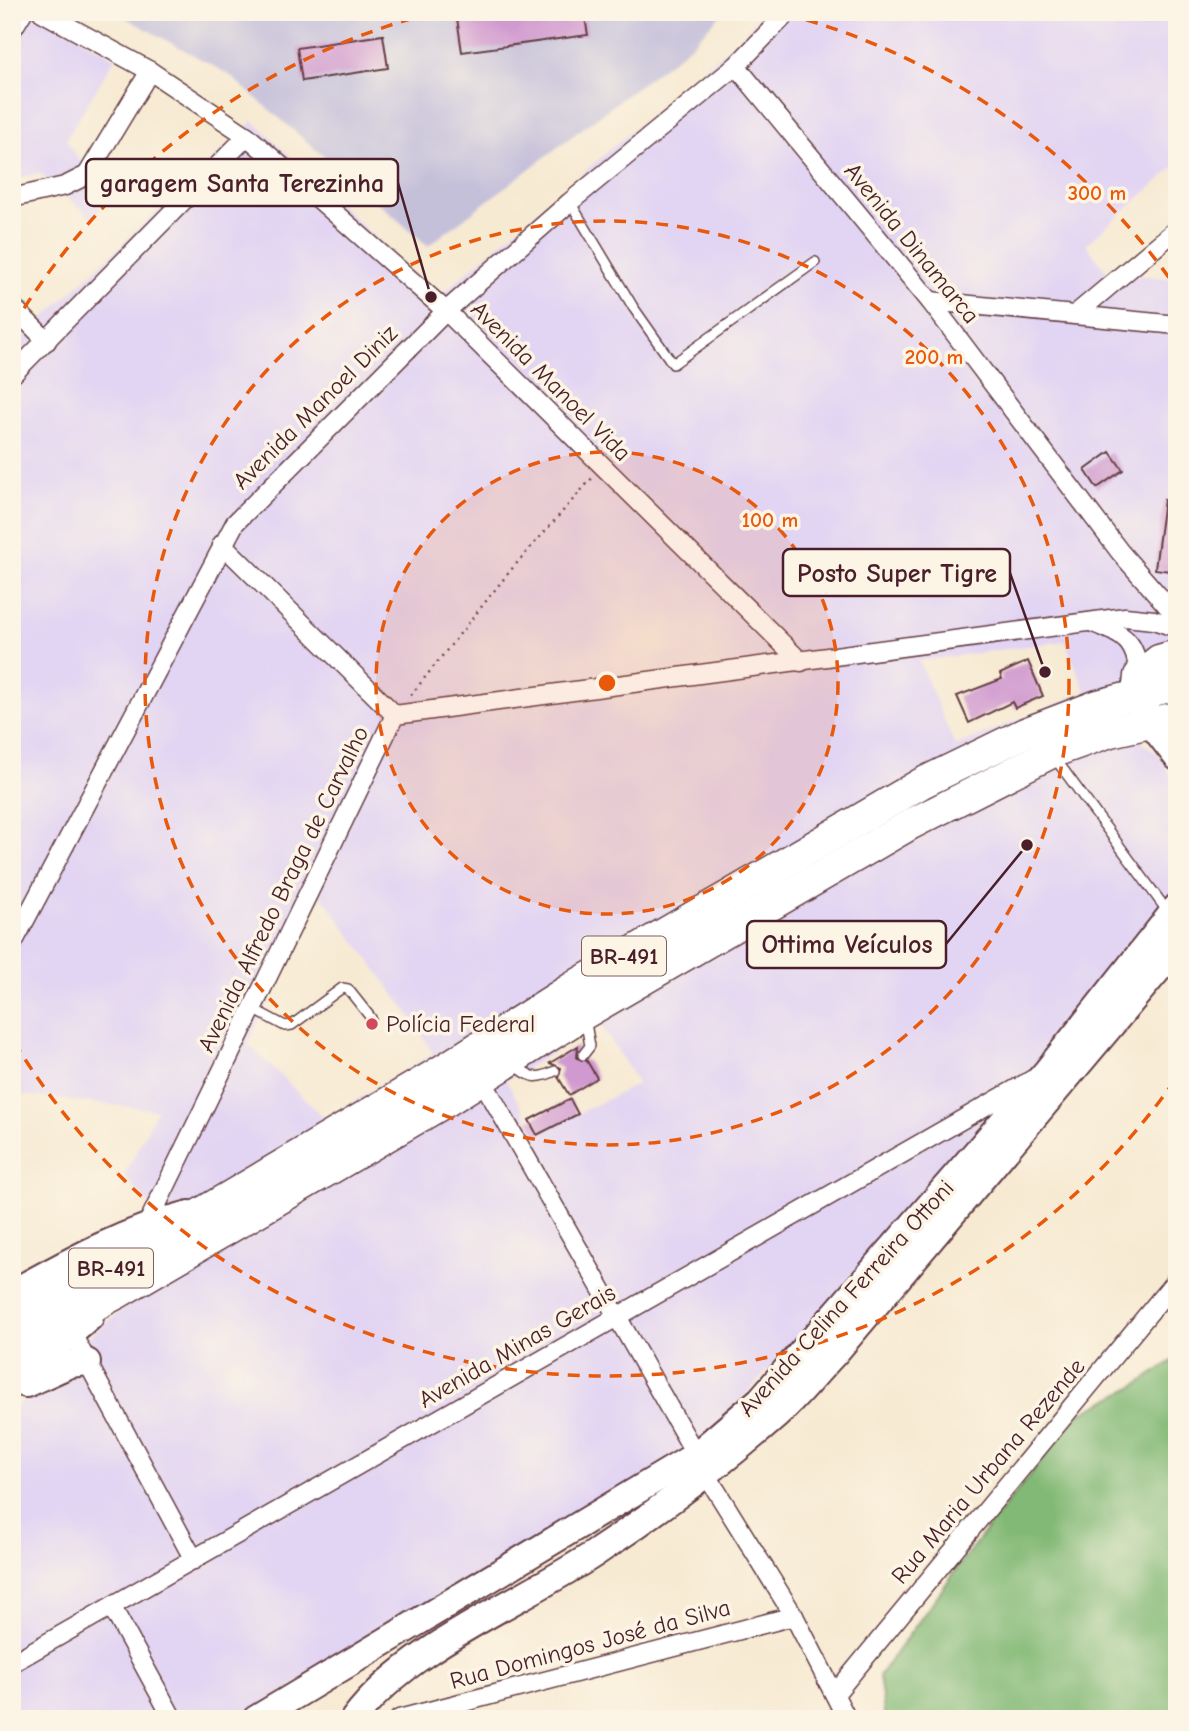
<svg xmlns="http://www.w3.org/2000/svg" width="1189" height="1731" font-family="'Comic Neue',sans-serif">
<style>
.built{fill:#e2d4f3;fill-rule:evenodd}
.industrial{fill:#c5c0da}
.forest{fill:#83b976;stroke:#666c50;stroke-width:2}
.building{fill:#d099cf}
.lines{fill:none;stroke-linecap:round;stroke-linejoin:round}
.service-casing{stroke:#643d44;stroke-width:12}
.minor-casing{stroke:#643d44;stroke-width:21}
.secondary-casing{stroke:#643d44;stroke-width:30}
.trunk-casing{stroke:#643d44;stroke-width:33}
.path{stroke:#643d44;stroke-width:2.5;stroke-dasharray:2 5;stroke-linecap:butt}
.service{stroke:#fff;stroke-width:9}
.minor{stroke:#fff;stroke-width:18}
.secondary{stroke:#fff;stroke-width:26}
.trunk{stroke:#fff;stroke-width:30}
.ring{fill:none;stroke:#e8590c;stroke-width:3.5;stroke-dasharray:12 9}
.poi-dot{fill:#d1495b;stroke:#fcf5e5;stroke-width:2.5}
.labels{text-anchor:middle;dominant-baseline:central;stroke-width:7;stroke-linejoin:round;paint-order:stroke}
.shield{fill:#fcf5e5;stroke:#7f5f63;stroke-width:2}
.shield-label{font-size:23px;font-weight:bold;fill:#4a1f2b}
.street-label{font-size:24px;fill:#4a1f2b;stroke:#fcf5e5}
.poi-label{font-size:24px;fill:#4a1f2b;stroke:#fcf5e5;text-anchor:start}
.centre{fill:#e8590c;stroke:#fcf5e5;stroke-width:3.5}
.ring-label{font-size:21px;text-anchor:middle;font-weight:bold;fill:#e8590c;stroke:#fcf5e5;stroke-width:7;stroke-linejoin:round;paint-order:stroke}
.leader{fill:none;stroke:#4a1f2b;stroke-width:2.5}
.callout-dot{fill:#4a1f2b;stroke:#fcf5e5;stroke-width:2.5}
.callout{fill:#fcf5e5;stroke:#4a1f2b;stroke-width:2.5}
.callout-label{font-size:26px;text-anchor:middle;font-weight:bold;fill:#4a1f2b}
</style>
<rect width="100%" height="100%" fill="#fcf5e5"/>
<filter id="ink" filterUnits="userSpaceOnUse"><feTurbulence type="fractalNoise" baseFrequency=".0143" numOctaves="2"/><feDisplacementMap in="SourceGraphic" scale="14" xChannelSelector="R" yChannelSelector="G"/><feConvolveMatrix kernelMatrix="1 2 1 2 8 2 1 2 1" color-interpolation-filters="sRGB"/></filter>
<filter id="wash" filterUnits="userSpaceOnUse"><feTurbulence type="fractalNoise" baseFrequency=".00686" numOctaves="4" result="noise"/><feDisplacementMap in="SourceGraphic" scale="28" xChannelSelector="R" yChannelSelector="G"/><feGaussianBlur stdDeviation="1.57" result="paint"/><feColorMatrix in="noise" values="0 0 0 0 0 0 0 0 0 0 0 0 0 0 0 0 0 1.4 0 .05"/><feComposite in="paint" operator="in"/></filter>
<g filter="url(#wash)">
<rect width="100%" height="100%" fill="#f7ead3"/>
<g class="built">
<polygon points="12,12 36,12 115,58 66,139 79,160 109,194 93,219 39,173 12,180"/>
<path d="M764 12H1177V165L1086 244 1107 272 1177 279V677L1129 732 1158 754 1177 786V896L972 1146 719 1424 683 1454 238 1719H12V1408L58 1379 92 1333 192 1256 124 1176 157 1110 12 1094V348L253 121 437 298 737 41ZM1065 641 1086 692 955 746 919 661ZM321 895 415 1022 433 1054 325 1119 248 1044ZM601 1024 638 1084 537 1134 506 1080Z"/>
</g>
<polygon class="industrial" points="115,12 723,12 688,48 428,246 228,74"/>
<polygon class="forest" points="1177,1358 1177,1719 885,1719 879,1676 978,1540 1079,1414 1137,1385"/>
<g id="blocks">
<g class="building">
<polygon points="497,12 584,12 588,35 462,52 457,18"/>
<polygon points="383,35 388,68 302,81 297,48"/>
<polygon points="1110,452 1123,470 1097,488 1085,470"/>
<polygon points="1164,500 1177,502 1177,572 1155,569"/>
<polygon points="1028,661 1043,696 1015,708 1012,702 969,723 957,696 1002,679 1000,674"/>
<polygon points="578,1046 577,1058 587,1061 597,1078 569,1095 558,1077 561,1068 550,1063"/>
<polygon points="570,1099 578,1114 537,1135 529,1120"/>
</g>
</g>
</g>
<g filter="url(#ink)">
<use href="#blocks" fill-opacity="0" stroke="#643d44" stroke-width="2"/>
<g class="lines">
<g class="service-casing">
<g id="service">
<polyline points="570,202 633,307 673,364 815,262"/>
<polyline points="1054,757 1168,912"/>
<polyline points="253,1009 285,1026 292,1025 342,988 348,989 371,1018"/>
<polyline points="583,1055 590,1046 585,1018"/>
<path d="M514 1064C530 1077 535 1081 555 1071"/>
</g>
</g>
<g class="minor-casing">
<g id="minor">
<polyline points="42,12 150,71 247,136 446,311 801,662"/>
<polyline points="12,30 23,12"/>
<polyline points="736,66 930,301 1120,552 1177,617"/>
<polyline points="12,198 65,186 87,175 150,71"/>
<polyline points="930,301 1177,325"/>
<polyline points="12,306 47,341"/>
<polyline points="1077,313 1177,229"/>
<polyline points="12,375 247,136"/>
<polyline points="222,544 395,715"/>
<path d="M1091 622C1123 635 1136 639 1139 676"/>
<polyline points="12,945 235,523 446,311 570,202 736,66 788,12"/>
<polyline points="482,1080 696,1455"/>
<polyline points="147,1225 395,715 1125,617 1154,620 1177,628"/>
<polyline points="71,1332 194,1560"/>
<polyline points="706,1474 794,1616 847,1719"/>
<polyline points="112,1607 173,1719"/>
<polyline points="12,1663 1033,1079"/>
<polyline points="835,1694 1177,1279"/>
<polyline points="399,1719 794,1616"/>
</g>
</g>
<g class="secondary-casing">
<g id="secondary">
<polyline points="1149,721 1177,757"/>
<path d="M12 1293C70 1261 125 1230 189 1214"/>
<polyline points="12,1384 90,1317"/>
<polyline points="26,1384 70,1364 87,1362"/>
<polyline points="256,1719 696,1455 760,1400 1047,1071 1177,907"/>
<path d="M354 1719C407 1647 519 1603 594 1554 657 1512 719 1466 776 1416 797 1397 815 1374 834 1354L1177 947"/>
</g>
</g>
<g class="trunk-casing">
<g id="trunk">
<polyline points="1144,710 1137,695 1139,676 1159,660 1177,655"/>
<polyline points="12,1325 436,1074 581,982 922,783 1025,733 1098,705 1177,685"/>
<polyline points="12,1350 118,1293 447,1101 584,1014 911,824 1051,753 1110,732 1177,717"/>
</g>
</g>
<polyline class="path" points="411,695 510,571 593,477"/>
<use href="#service" class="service"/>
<use href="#minor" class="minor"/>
<use href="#secondary" class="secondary"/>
<use href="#trunk" class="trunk"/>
</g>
</g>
<circle cx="607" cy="683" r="231" fill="#e8590c" fill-opacity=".12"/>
<g class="ring">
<circle cx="607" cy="683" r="231"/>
<circle cx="607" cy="683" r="462"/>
<path d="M1175 1080A693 693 0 0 1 13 1040M13 326A693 693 0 0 1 428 14M786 14A693 693 0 0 1 1175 286"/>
</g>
<circle class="poi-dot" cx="372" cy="1024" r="7"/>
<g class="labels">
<g class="shield">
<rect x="582" y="936.5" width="84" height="39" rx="5"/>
<rect x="69" y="1248.5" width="84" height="39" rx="5"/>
</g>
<g class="shield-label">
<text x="624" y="956">BR-491</text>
<text x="111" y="1268">BR-491</text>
</g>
<g class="street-label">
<text transform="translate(912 243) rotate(51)">Avenida Dinamarca</text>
<text transform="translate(551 381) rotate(45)">Avenida Manoel Vida</text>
<text transform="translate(315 407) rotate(-45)">Avenida Manoel Diniz</text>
<text transform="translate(283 889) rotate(-64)">Avenida Alfredo Braga de Carvalho</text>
<text transform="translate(846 1298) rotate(-48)">Avenida Celina Ferreira Ottoni</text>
<text transform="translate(517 1346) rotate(-30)">Avenida Minas Gerais</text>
<text transform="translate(988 1471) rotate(-50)">Rua Maria Urbana Rezende</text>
<text transform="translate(590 1644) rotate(-15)">Rua Domingos José da Silva</text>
</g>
<g class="poi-label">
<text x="386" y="1024">Polícia Federal</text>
</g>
</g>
<circle cx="607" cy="683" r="10" class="centre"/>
<g class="ring-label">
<text x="1097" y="200">300 m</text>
<text x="934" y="364">200 m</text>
<text x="770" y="527">100 m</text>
</g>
<path class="leader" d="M431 297L398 183M1045 672L1010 573M1027 845L946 944"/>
<g class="callout-dot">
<circle cx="431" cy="297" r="7"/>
<circle cx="1045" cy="672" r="7"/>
<circle cx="1027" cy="845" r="7"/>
</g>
<g class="callout">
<rect x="86" y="159" width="312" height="47" rx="7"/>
<rect x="783" y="549" width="227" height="47" rx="7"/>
<rect x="747" y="921" width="199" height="47" rx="7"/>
</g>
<g class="callout-label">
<text x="242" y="192">garagem Santa Terezinha</text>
<text x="897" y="582">Posto Super Tigre</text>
<text x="847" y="953">Ottima Veículos</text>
</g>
<rect width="1189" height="1731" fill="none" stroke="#fcf5e5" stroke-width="42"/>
</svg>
